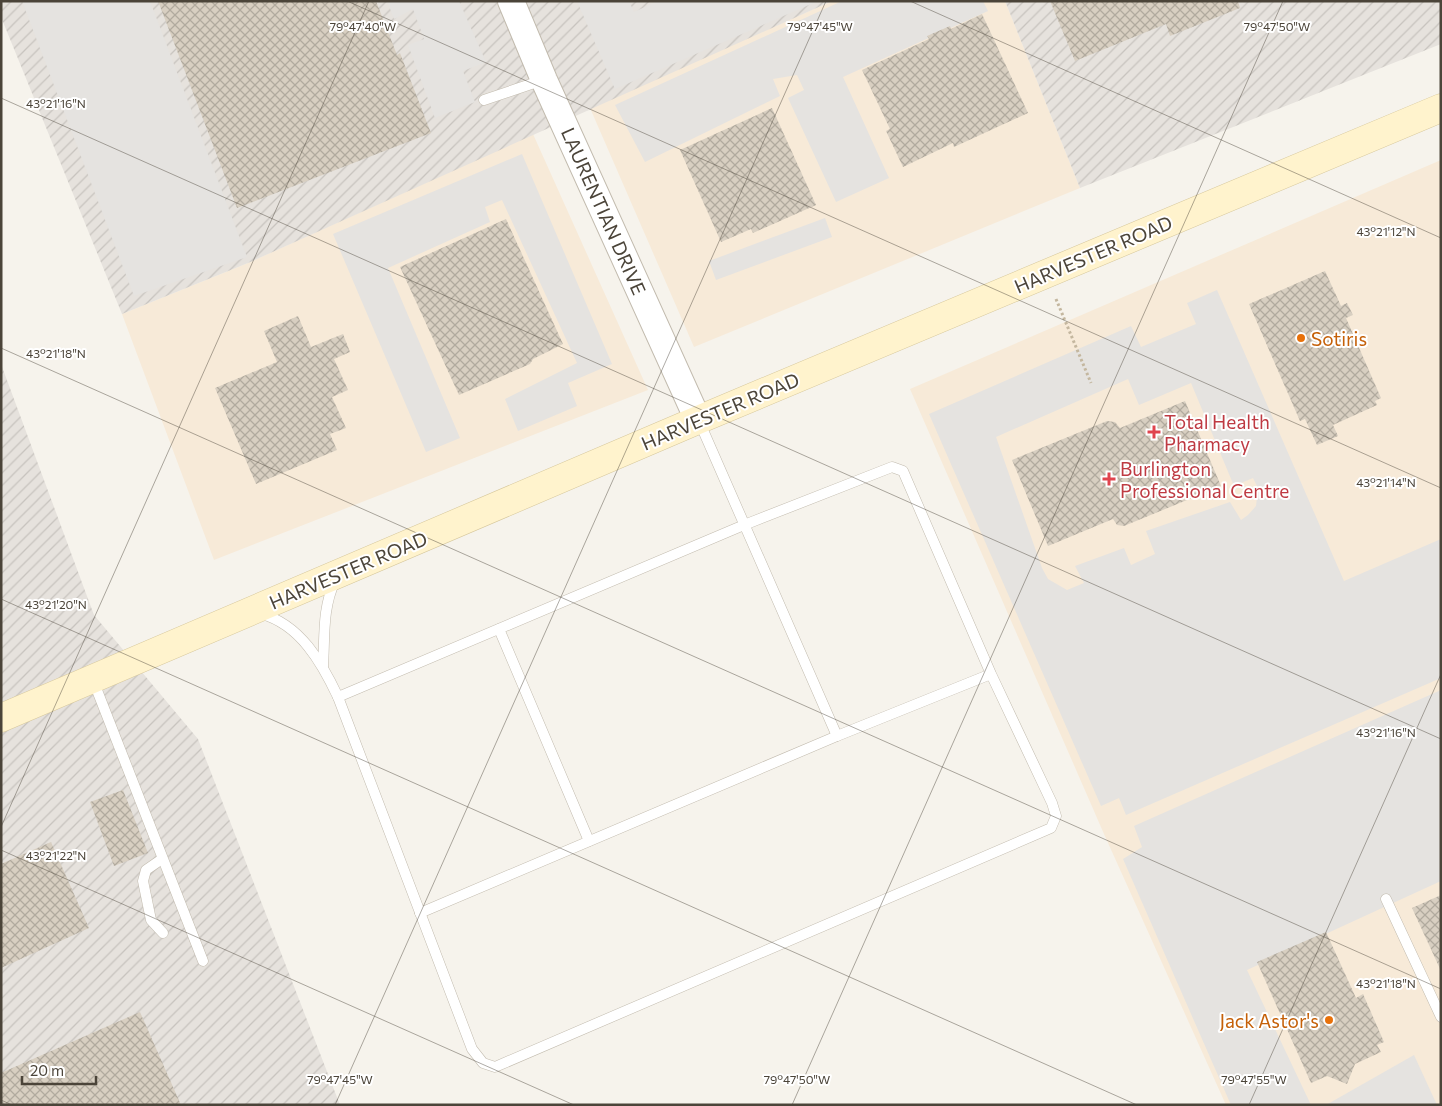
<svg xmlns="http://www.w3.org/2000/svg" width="1442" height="1106" font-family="Commissioner,sans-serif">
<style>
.commercial{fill:#f7ead8}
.industrial{fill:url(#industrial-furrows)}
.parking{fill:#e5e3e0;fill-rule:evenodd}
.building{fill:url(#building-cross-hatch)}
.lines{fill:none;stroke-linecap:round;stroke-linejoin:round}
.service-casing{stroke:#c2bbae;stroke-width:11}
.tertiary-casing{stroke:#c2bbae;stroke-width:28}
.secondary-casing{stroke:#d6c79b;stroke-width:29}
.path{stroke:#c4b79f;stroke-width:3;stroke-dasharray:2.5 2.5;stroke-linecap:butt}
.service{stroke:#fff;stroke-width:10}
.tertiary{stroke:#fff;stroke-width:26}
.secondary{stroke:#fff3cd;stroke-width:28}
.ticks{fill:none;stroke:#4b4439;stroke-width:1;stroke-opacity:0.45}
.food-dot{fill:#e8710a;stroke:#fff;stroke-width:2}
.health-dot{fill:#e0444e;stroke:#fff;stroke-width:2}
.labels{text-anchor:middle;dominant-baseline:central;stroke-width:4;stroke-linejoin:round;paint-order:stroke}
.street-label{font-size:19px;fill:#4b4439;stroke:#fff}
.food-label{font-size:19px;fill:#c56008;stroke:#fff;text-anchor:start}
.health-label{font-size:19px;fill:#be3a42;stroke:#fff;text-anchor:start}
.ticks-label{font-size:12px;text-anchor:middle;fill:#4b4439;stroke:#fff;stroke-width:4;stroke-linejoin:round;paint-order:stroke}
</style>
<defs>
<pattern id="industrial-furrows" width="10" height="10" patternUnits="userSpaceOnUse" patternTransform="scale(1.25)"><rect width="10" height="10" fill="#e6e2dd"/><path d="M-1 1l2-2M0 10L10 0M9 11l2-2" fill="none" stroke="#c7c3be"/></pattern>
<pattern id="building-cross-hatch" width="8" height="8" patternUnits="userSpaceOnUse" patternTransform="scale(1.25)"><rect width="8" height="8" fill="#d8cfc1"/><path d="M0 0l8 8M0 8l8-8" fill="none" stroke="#b1aa9e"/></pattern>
</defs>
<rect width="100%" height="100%" fill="#f6f3ec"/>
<g class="commercial">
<polygon points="832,1 1005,1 1080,188 694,347 590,108"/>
<polygon points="533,134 648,390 214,560 122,314 248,263"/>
<polygon points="1441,160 1441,1105 1226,1105 1104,834 910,389"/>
</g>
<g class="industrial">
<polygon points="1,1 832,1 248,263 122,314 1,17"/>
<polygon points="1005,1 1441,1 1441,44 1080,188"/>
<polygon points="1,364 94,615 198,739 340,1105 1,1105"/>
</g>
<g class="parking">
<polygon points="22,1 150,1 247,257 134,296"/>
<polygon points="387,1 459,1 486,62 463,71 475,102 435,118 408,45 424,39 413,9 394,19"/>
<polygon points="577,1 629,1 634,12 658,1 818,1 615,89"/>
<polygon points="842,1 983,1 988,11 843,77 889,178 836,202 788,98 804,90 797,75 773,79 780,96 645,162 615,105"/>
<polygon points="522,154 612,364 568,383 577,406 518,431 505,399 577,363 502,200 485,207 490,222 388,268 460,438 426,452 333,234"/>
<polygon points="825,218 832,237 716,280 709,261"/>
<path d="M1217 290 1344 581 1441 539V678L1126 815 1119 798 1101 806 929 414 1131 326 1141 347 1196 324 1187 303ZM1128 379 1139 405 1191 383 1234 486 1253 478 1258 488 1256 506 1248 515 1241 520 1230 502 1146 531 1155 554 1131 565 1124 548 1075 566 1084 583 1067 590 1048 579 1042 568 996 437Z"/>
<polygon points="1441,690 1441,881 1247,970 1311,1105 1231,1105 1123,859 1142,847 1134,826"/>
<polygon points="1414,1055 1437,1105 1326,1105"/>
</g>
<g class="building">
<polygon points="158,1 376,1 397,55 400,53 431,133 237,208"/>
<polygon points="1050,1 1238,1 1240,8 1170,36 1166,24 1075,61"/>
<polygon points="982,14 1028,113 954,147 953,143 903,167 886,131 890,129 862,70 929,39 927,36 950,26 951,29"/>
<polygon points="772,108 816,205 753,233 751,229 721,242 680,150"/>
<polygon points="506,219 563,344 533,359 530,364 459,395 400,267"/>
<polygon points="1325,271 1341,306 1347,303 1353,315 1346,318 1381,398 1375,401 1377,405 1333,425 1338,436 1317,445 1305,419 1300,421 1249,304"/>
<polygon points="298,316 311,347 343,334 350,352 334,359 348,390 332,397 346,428 330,434 337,450 256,484 215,388 277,362 264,331"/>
<polygon points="1185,401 1221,486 1124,526 1117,525 1113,519 1048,546 1012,460 1107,421 1115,422 1120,428"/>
<polygon points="123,790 148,853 114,866 90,802"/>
<polygon points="51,842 89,928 1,968 1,864"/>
<polygon points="1441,895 1441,971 1412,908"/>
<polygon points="1326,932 1356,998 1363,994 1384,1042 1377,1045 1381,1052 1355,1064 1347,1084 1327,1076 1311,1083 1257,962"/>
<polygon points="140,1012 181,1105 1,1105 1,1073"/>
</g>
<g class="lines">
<g class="service-casing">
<g id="service">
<polyline points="484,100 543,80"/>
<polyline points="699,421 837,736 991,674 903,471 892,467 744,525 338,697 472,1049 483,1063 495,1067 1051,828 1056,816 1052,803 991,674"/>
<path d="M261 614C300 624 322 663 338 697"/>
<polyline points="499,629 589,841"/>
<path d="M323 666C325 636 322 609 335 581"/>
<polyline points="93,680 203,961"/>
<polyline points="162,859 146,870 143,881 151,920 163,933"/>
<polyline points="1386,899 1441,1017"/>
<polyline points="420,913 837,736"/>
</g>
</g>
<g class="tertiary-casing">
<polyline id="tertiary" points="511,1 544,80 698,420"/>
</g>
<g class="secondary-casing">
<polyline id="secondary" points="1,718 698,420 1441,108"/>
</g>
<polyline class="path" points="1056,299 1091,383"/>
<use href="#service" class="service"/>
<use href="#tertiary" class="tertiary"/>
<use href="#secondary" class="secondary"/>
</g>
<path class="ticks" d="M347 1 1441 488M910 1 1441 238M1 98 1441 739M1 348 1441 989M1 599 1137 1105M1 827 369 1M1 850 574 1105M1 1100 12 1105M335 1105 826 1M792 1105 1283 1M1249 1105 1441 674"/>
<g class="food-dot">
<circle cx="1301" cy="338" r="5"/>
<circle cx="1329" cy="1020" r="5"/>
</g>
<g class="health-dot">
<path d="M1151.5 424.5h5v5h5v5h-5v5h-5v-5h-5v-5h5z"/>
<path d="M1106.5 471.5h5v5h5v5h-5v5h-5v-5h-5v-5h5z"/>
</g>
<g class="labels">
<g class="street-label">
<text transform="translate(604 211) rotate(66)">LAURENTIAN DRIVE</text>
<text transform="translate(1093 254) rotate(-23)">HARVESTER ROAD</text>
<text transform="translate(720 411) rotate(-23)">HARVESTER ROAD</text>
<text transform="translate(348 570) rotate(-23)">HARVESTER ROAD</text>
</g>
<g class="food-label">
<text x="1311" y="338">Sotiris</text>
<text x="1319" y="1020" text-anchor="end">Jack Astor's</text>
</g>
<g class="health-label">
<text x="1164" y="421">Total Health<tspan x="1164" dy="22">Pharmacy</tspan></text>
<text x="1120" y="468">Burlington<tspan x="1120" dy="22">Professional Centre</tspan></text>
</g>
</g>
<g class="ticks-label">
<text x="363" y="31">79°47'40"W</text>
<text x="820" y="31">79°47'45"W</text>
<text x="1277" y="31">79°47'50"W</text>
<text x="56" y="108">43°21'16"N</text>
<text x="1386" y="236">43°21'12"N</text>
<text x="56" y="358">43°21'18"N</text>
<text x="1386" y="487">43°21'14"N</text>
<text x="56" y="609">43°21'20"N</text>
<text x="1386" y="737">43°21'16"N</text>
<text x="56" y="860">43°21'22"N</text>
<text x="1386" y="988">43°21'18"N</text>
<text x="340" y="1084">79°47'45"W</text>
<text x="797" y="1084">79°47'50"W</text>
<text x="1254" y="1084">79°47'55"W</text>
</g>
<rect width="1442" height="1106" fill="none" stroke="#4b4439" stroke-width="5"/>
<path d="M22 1076v8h74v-8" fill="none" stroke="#4b4439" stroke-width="2.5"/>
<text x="30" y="1076" font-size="15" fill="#4b4439" stroke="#ffffff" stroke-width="4" paint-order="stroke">20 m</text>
</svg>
